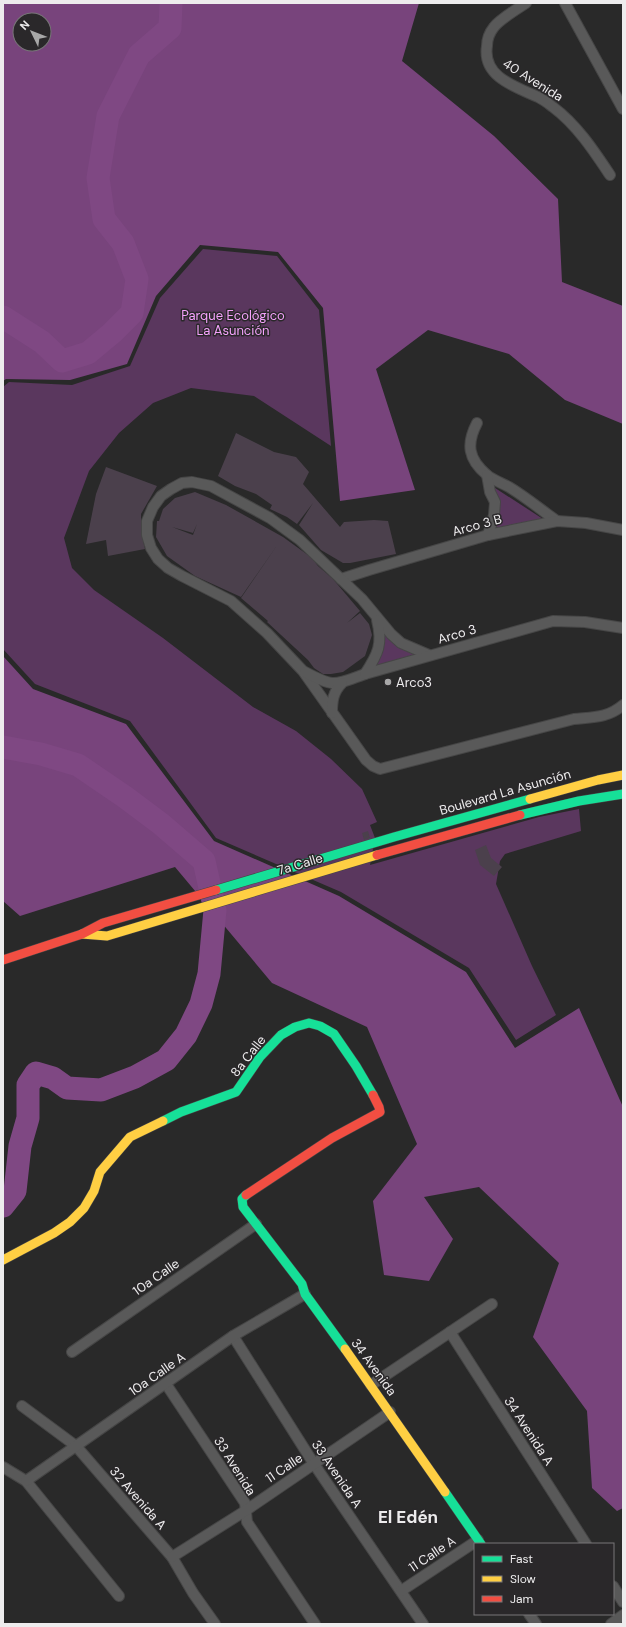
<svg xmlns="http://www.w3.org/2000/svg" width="626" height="1627" font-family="'DM Sans',sans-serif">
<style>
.green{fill:#5a375e}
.forest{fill:#78447c;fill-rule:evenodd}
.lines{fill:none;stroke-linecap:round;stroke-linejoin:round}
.river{stroke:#7f4883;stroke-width:23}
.building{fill:#4b404c;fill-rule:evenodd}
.street-casing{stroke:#464646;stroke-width:12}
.fast-casing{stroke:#464646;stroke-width:10}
.slow-casing{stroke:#464646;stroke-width:10}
.jam-casing{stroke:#464646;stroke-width:10}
.street{stroke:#595959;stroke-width:10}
.fast{stroke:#16e098;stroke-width:9}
.slow{stroke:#ffcf43;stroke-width:9}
.jam{stroke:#f24e42;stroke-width:9}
.poi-dot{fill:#a8a8a8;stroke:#2a282a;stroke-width:1.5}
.labels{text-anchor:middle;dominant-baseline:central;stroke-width:3;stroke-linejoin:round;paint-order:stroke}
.street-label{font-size:13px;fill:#edeced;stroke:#2a282a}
.park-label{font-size:13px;fill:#f5a2fc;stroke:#2a282a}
.poi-label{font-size:13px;fill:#edeced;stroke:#2a282a;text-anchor:start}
.district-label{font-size:17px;font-weight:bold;fill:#edeced;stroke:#2a282a}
</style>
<rect width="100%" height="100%" fill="#292929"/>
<g class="green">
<polygon points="203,249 277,256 319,310 331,446 254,396 191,388 153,403 119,433 89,471 64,538 72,568 94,590 163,638 253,707 296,731 331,759 362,789 377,822 370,825 375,838 370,865 539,817 579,809 581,831 505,854 500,861 496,884 532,966 556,1015 516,1040 469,968 341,892 216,838 130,721 35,684 3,649 3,387 9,382 72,385 130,366 160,298"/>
<polygon points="492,486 543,519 496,529 499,509"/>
<polygon points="381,628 422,655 371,669"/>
</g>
<g class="forest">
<path d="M3 3H419L402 61 494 136 558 199 562 282 623 306V424L565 400 509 354 428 330 376 369 415 490 340 501 323 308 278 252 200 245 156 296 127 364 70 380 6 379 3 381ZM20 20H44V44H20Z"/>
<polygon points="3,656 33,689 126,724 214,841 339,896 466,972 515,1048 579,1008 623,1107 623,1508 617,1511 592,1488 587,1411 533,1337 559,1263 479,1187 424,1197 453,1239 429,1281 384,1275 373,1201 417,1144 367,1027 272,983 175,867 20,916 3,901"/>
</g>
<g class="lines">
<g class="river">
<polyline points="3,317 42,342 62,361 88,353 112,333 132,313 137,279 123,243 104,219 98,178 108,116 139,55 170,28 171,3"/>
<polyline points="3,747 41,754 78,765 125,797 161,824 204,861 215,910 209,974 201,1004 186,1035 166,1060 135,1077 101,1090 67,1088 53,1078 36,1073 28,1085 28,1118 20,1146 15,1191 3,1206"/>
</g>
</g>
<g class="building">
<polygon points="236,433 274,452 296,457 309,472 303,484 340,527 344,522 374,520 388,521 396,554 350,563 343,563 321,550 299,525 313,503 297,524 287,517 270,509 272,505 256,494 235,486 218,476"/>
<polygon points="106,467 157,486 141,514 141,532 145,549 108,556 106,540 86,544 96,494"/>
<path d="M195 492 226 505 283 537 312 558 318 566 333 579 360 611 347 623 360 613 369 624 372 635 365 656 343 672 331 674H323L314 668 308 660 267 622 268 621 241 598 278 544 241 597 195 576 167 556 156 537 157 521H159L163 509 175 498ZM197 524 193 535 172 527 193 533Z"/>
<polygon points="368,831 370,838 364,840 362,833"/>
<polygon points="486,845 491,858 502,867 494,876 480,865 475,850"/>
</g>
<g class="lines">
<g class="street-casing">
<g id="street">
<path d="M526 3C517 9 500 19 494 27 490 32 487 40 487 46 482 77 516 87 538 97 544 100 549 104 553 107 577 125 594 151 610 175"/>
<polyline points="565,3 623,109"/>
<path d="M477 423C466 444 468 459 487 475 493 480 502 483 509 487 526 497 541 510 557 521"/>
<polyline points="487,475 490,492 495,502 494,515 488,535"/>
<polyline points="341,579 369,570 488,535 557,521 586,523 623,530"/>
<path d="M429 655 401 643 391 634 362 599 300 540 270 518 211 486 192 482 182 483 171 489 161 496 153 507 147 521V535L151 548 158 559 168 568 182 576 231 601 267 633 303 671 366 760 373 766 380 769 574 719C593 717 608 718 623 705"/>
<path d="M305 672C335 688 334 685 365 674L553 621 585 622 623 628"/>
<path d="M365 674C378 654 383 644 377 620"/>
<path d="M332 713C332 701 333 692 342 683"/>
<polyline points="450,1332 586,1544"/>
<polyline points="233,1336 314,1464 423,1624"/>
<polyline points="72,1352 256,1224"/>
<polyline points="166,1384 245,1503 247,1522 315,1624"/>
<polyline points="371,1385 492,1304"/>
<polyline points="22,1406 76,1446 172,1557 193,1593 215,1624"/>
<polyline points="3,1467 26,1481 119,1596"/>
<polyline points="26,1481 233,1336 305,1294"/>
<polyline points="172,1557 245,1511 390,1412"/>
<polyline points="613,1586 623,1602"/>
<polyline points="401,1591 478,1540"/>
<polyline points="529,1614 536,1624"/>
<polyline points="611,1624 623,1615"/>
</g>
</g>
<g class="fast-casing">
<g id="fast">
<polyline points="520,815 579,801 623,794"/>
<polyline points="216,890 394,837 530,799"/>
<polyline points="163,1121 181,1112 236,1092 260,1057 281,1035 295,1027 309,1023 320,1026 334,1034 356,1066 373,1095"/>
<polyline points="246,1195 242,1199 243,1207 302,1284 305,1294 345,1349"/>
<polyline points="445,1492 481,1544"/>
</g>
</g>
<g class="slow-casing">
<g id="slow">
<polyline points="530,799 598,780 623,775"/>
<polyline points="82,934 107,936 377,855"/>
<polyline points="3,1260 54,1233 70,1222 84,1208 94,1191 100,1172 130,1137 163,1121"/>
<polyline points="345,1349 445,1492"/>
</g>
</g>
<g class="jam-casing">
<g id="jam">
<polyline points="377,855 520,815"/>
<polyline points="3,960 82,934 103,923 216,890"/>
<polyline points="246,1195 332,1138 380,1112 379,1107 373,1095"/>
</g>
</g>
<use href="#street" class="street"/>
<use href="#fast" class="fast"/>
<use href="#slow" class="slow"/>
<use href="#jam" class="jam"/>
</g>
<circle class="poi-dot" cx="388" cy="682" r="4"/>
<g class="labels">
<g class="street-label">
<text transform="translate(533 80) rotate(32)">40 Avenida</text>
<text transform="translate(477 525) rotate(-15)">Arco 3 B</text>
<text transform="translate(457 634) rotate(-16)">Arco 3</text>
<text transform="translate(505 792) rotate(-16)">Boulevard La Asunción</text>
<text transform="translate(300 864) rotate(-17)">7a Calle</text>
<text transform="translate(248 1056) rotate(-52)">8a Calle</text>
<text transform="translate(156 1277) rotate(-35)">10a Calle</text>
<text transform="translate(374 1367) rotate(54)">34 Avenida</text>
<text transform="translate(157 1374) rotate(-35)">10a Calle A</text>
<text transform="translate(529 1431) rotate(57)">34 Avenida A</text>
<text transform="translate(235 1466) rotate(58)">33 Avenida</text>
<text transform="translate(284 1468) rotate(-34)">11 Calle</text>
<text transform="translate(337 1474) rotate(56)">33 Avenida A</text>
<text transform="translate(138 1498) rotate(49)">32 Avenida A</text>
<text transform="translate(432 1554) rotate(-34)">11 Calle A</text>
</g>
<g class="park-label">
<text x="233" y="315">Parque Ecológico<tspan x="233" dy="15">La Asunción</tspan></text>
</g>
<g class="poi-label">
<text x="396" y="682">Arco3</text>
</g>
<g class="district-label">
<text x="408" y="1517">El Edén</text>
</g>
</g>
<rect width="626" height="1627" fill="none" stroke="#edeced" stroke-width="8"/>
<rect x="474" y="1543" width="140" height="72" fill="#2a282a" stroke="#787678"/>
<rect x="482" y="1556" width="20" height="6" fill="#16e098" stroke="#787678"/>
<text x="510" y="1563" font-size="12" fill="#edeced">Fast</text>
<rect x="482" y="1576" width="20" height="6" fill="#ffcf43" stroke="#787678"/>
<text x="510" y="1583" font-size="12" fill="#edeced">Slow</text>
<rect x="482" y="1596" width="20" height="6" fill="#f24e42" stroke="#787678"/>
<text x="510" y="1603" font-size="12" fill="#edeced">Jam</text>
<g transform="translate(32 32) rotate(313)"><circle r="19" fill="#2a282a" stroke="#787678"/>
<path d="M0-3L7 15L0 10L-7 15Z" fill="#a8a8a8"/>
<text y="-6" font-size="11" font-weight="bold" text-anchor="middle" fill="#edeced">N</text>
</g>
</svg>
